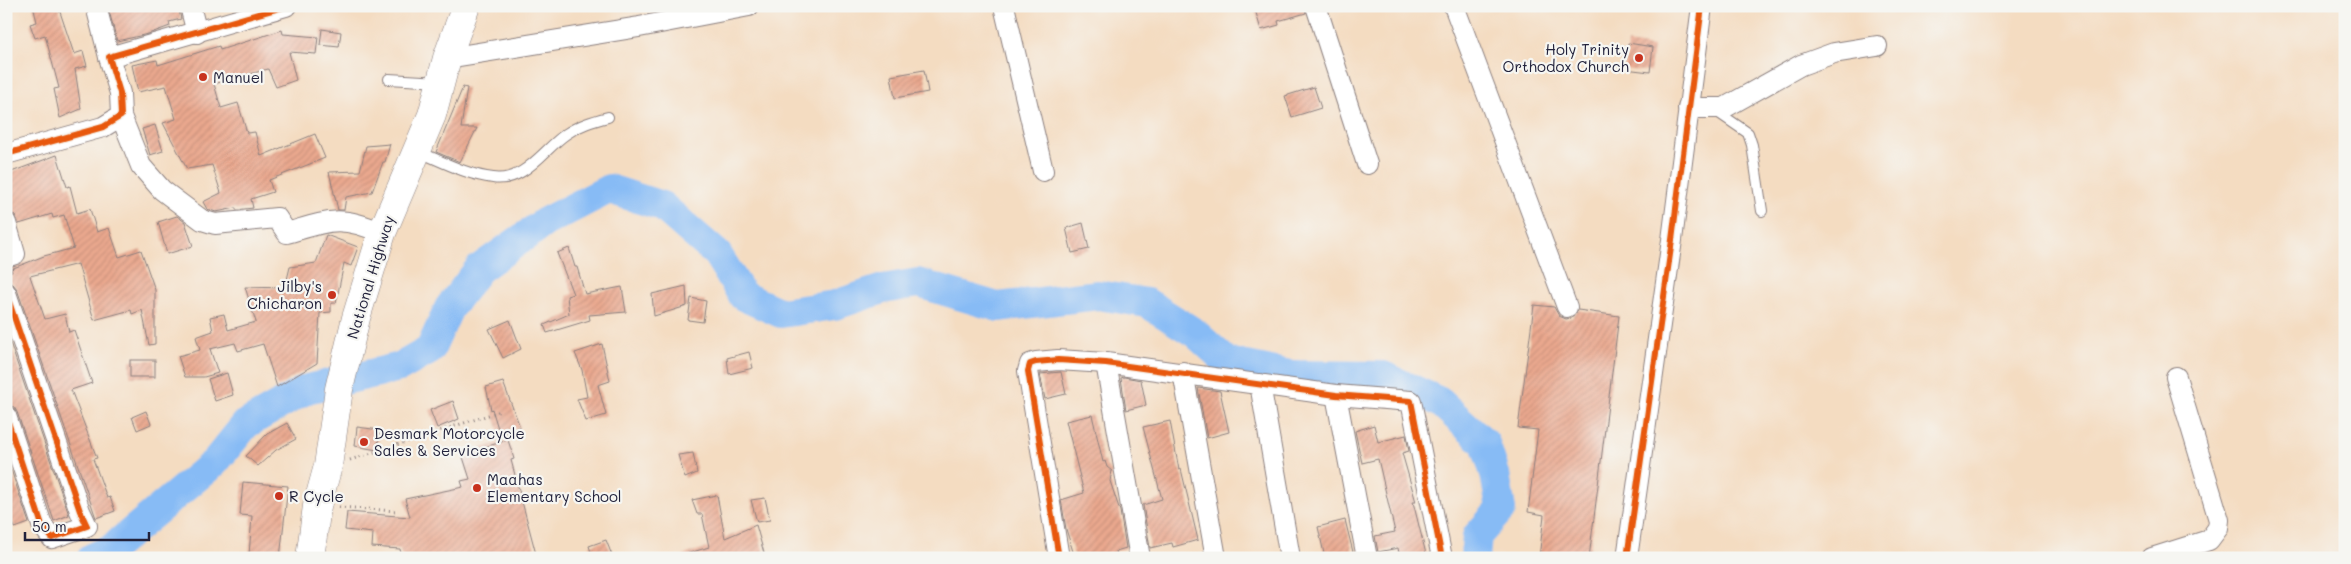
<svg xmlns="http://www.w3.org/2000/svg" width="2351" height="564" font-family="Mali,sans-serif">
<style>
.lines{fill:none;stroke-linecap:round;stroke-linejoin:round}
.river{stroke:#87bbf5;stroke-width:30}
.building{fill:url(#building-hatch)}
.service-casing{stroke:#8b7f7e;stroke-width:12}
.minor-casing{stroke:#8b7f7e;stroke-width:22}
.primary-casing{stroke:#8b7f7e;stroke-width:29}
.path{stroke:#8b7f7e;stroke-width:3;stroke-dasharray:1 4;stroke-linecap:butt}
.service{stroke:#fff;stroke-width:10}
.minor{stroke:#fff;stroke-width:20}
.primary{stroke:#fff;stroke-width:28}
.cycleway-casing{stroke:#f6f6f2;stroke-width:9}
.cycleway{stroke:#e8590c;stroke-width:6}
.poi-dot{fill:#c8321e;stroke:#f6f6f2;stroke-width:2}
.labels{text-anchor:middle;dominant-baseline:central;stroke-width:4.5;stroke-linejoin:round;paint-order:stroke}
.poi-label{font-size:15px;fill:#22223b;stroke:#f6f6f2;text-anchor:start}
.street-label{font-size:15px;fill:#22223b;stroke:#f6f6f2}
</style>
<defs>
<pattern id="building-hatch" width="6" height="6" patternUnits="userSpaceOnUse" patternTransform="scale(1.25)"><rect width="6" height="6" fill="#eaa88e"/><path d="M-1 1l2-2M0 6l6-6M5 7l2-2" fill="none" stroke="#c8907b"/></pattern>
</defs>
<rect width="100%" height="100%" fill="#f6f6f2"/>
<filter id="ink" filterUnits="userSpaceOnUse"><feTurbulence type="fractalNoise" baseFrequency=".02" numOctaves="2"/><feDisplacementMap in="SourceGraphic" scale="10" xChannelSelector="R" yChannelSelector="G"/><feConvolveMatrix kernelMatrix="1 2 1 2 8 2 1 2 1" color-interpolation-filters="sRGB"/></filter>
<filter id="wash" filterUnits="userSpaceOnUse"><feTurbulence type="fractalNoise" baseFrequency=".0096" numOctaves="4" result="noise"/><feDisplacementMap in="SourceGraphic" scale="20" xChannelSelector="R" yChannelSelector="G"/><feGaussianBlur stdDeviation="1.12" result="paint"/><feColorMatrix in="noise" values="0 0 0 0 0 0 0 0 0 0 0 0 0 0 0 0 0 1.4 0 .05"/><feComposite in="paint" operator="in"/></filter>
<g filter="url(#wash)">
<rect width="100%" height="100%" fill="#f4dcc1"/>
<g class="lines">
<polyline class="river" points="92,558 110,550 215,462 246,424 307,389 400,367 430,350 449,308 479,269 545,222 609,189 662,206 717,254 743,296 781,313 835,305 883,289 918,283 998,307 1098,295 1147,303 1195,333 1227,362 1290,375 1383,376 1440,402 1485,443 1495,474 1501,509 1477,536 1475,558"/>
</g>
<g id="blocks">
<g class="building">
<polygon points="33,6 58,6 74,54 83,51 87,66 75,69 81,109 60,118 54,89 59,88 45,35 35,38 30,24 37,22"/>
<polygon points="125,6 178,6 181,19 169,22 170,26 148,34 117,41 109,11"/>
<polygon points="1254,6 1304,6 1306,13 1278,21 1279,25 1261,30"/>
<polygon points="322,29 341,32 339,47 320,45"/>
<polygon points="282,30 283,34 318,37 316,54 289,52 296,80 276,87 268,69 214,84 221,108 238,103 247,133 255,132 261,156 315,134 325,158 269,180 273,192 251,199 253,208 236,210 236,208 216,212 207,209 203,202 221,193 212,165 187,169 163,123 176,119 166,86 138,92 132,65 157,60 158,65 219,46 220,50"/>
<polygon points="1628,43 1653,47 1650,72 1625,69"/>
<polygon points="924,70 928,92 895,98 891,76"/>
<polygon points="463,87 467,88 461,128 477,128 460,162 436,152"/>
<polygon points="1314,87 1321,108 1292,117 1285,96"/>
<polygon points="155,125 163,151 150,155 142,129"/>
<polygon points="390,144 385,162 383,162 372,192 346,197 344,210 338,210 329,172 360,171 366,146"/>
<polygon points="57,155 67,187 70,186 77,213 90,209 97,232 109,228 119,257 141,250 155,290 155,344 149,345 142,310 132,314 131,310 94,320 78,264 30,276 45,319 65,314 69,332 74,330 92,383 71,390 97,458 93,459 107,498 110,497 115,511 96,518 17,289 13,284 6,281 6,273 12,272 11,269 44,256 74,248 64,215 53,218 52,214 19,224 15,215 6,211 6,174"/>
<polygon points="177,216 185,222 193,246 167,254 158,222"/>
<polygon points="1083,223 1089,249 1072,253 1066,228"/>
<polygon points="326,235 358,247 351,266 344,263 336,303 331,303 331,312 320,313 317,363 277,387 263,344 238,351 235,343 210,349 218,373 204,377 185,377 178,356 200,350 196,337 213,331 210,317 224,314 228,330 256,322 245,287 285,288 290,267 316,263"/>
<polygon points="569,248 575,267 577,267 585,294 622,287 626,312 589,315 590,320 547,333 544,325 569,314 567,296 573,294 557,253"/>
<polygon points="686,286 687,306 654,316 652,294"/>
<polygon points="691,298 706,301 703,322 688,320"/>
<polygon points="1534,305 1554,307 1559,316 1566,319 1572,318 1578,310 1619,316 1589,558 1539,558 1544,515 1528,512 1538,430 1518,428"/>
<polygon points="510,320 521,349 503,358 489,329"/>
<polygon points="6,331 69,515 54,521 17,412 14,407 6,404"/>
<polygon points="602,344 610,381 598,385 606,415 586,421 577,399 587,397 582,370 575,353"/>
<polygon points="749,352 753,368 729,374 727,358"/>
<rect x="130" y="360" width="25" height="17"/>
<polygon points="1061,372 1066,394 1045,399 1040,374"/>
<polygon points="227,373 233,395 215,401 208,379"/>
<polygon points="1124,377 1141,380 1146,405 1126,410 1121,378"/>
<polygon points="503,382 520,427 500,435 492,409 491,410 486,387"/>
<polygon points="1198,388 1220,391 1229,432 1207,438"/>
<polygon points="453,401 459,419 437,428 430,410"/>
<polygon points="146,411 151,424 137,430 132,417"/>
<polygon points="1092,415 1103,462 1105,461 1107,467 1112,471 1110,481 1120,511 1126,548 1116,551 1118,558 1075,558 1066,529 1061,500 1084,493 1066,421"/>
<polygon points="1170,421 1179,470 1181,469 1198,540 1173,547 1172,543 1150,548 1143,505 1162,499 1143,427"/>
<polygon points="287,423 296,439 276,450 258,466 246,456 267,434"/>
<polygon points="1374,425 1378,442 1406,435 1409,451 1402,453 1416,502 1413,502 1427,558 1400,558 1398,548 1378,552 1375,536 1395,532 1378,459 1362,463 1355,431"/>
<polygon points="357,427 380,430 377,450 355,446"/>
<polygon points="508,440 514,459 511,460 537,558 402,558 400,549 372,547 373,533 345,530 347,512 410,517 405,499 463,487 461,481 470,479 462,454"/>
<polygon points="693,453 697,473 685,478 678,455"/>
<polygon points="6,455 29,523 15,528 6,504"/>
<polygon points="243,482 288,486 280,558 249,555 252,516 240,515"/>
<polygon points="717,495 725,538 756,525 764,553 745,558 683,558 683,555 709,547 702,514 697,514 692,500"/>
<polygon points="765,498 770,520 757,522 751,500"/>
<polygon points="1345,520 1354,556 1325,558 1318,527"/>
<polygon points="606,540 613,558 593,558 589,546"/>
</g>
</g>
</g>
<g filter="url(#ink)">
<use href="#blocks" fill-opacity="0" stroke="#8b7f7e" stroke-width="1"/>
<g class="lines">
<g class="service-casing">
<g id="service">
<polyline points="389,79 440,82"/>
<polyline points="1716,111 1748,133 1752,145 1762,211"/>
<path d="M417 151C441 161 467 175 493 178 524 183 544 149 566 134 579 125 593 121 608 117"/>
</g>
</g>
<g class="minor-casing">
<g id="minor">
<polyline points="96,6 109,57"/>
<polyline points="190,6 197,33"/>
<polyline points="1004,6 1043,171"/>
<polyline points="1316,6 1367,164"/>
<polyline points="1454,6 1567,307"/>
<polyline points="447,58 639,27 749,6"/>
<polyline points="1688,108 1724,108 1801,65 1834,53 1877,46"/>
<path d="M121 116 141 166 162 190 202 220 215 224 277 218 287 233C328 221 340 214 382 233"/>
<polyline points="6,154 103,127 121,116 120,93 109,57 286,6"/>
<polyline points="6,223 15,254 6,257"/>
<polyline points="6,293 80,511 87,526 52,538 42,525 38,513 6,416"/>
<polyline points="1106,363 1140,558"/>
<polyline points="1183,372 1216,558"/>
<polyline points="1260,384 1290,558"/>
<polyline points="1336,395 1367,558"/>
<polyline points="1059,558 1028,371 1030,364 1036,362 1058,360 1106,363 1336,395 1411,401 1442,558"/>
<polyline points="1627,558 1672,240 1702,6"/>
<polyline points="2152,558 2209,540 2218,528 2219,520 2176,377"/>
</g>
</g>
<g class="primary-casing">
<polyline id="primary" points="310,558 317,506 328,466 339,389 356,318 382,233 432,115 447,58 466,6"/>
</g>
<g class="path">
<polyline points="350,460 501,411"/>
<polyline points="339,507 396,511"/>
</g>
<use href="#service" class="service"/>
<use href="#minor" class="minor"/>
<use href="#primary" class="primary"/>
<g class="cycleway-casing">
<g id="cycleway">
<polyline points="6,154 103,127 121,116 120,93 109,57 286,6"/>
<polyline points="6,293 80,511 87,526 52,538 42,525 38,513 6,416"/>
<polyline points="1059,558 1028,371 1030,364 1036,362 1058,360 1106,363 1336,395 1411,401 1442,558"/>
<polyline points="1627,558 1672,240 1702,6"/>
</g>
</g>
<use href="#cycleway" class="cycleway"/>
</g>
</g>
<g class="poi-dot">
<circle cx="1639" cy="58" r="5"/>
<circle cx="203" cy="77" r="5"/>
<circle cx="332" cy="295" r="5"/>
<circle cx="364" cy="442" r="5"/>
<circle cx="477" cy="488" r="5"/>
<circle cx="279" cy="496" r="5"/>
</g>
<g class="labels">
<g class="poi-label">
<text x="1629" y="49" text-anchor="end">Holy Trinity<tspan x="1629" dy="17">Orthodox Church</tspan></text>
<text x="213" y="77">Manuel</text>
<text x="322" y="286" text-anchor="end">Jilby's<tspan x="322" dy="17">Chicharon</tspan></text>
<text x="374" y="433">Desmark Motorcycle<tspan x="374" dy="17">Sales &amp; Services</tspan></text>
<text x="487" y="479">Maahas<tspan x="487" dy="17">Elementary School</tspan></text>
<text x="289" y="496">R Cycle</text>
</g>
<g class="street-label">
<text transform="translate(370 277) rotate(-73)">National Highway</text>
</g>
</g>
<rect width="2351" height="564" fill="none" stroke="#f6f6f2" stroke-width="25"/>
<path d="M25 532v8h124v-8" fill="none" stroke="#22223b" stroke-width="2.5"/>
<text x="32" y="532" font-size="15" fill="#22223b" stroke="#f6f6f2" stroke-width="4" paint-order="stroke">50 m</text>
</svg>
